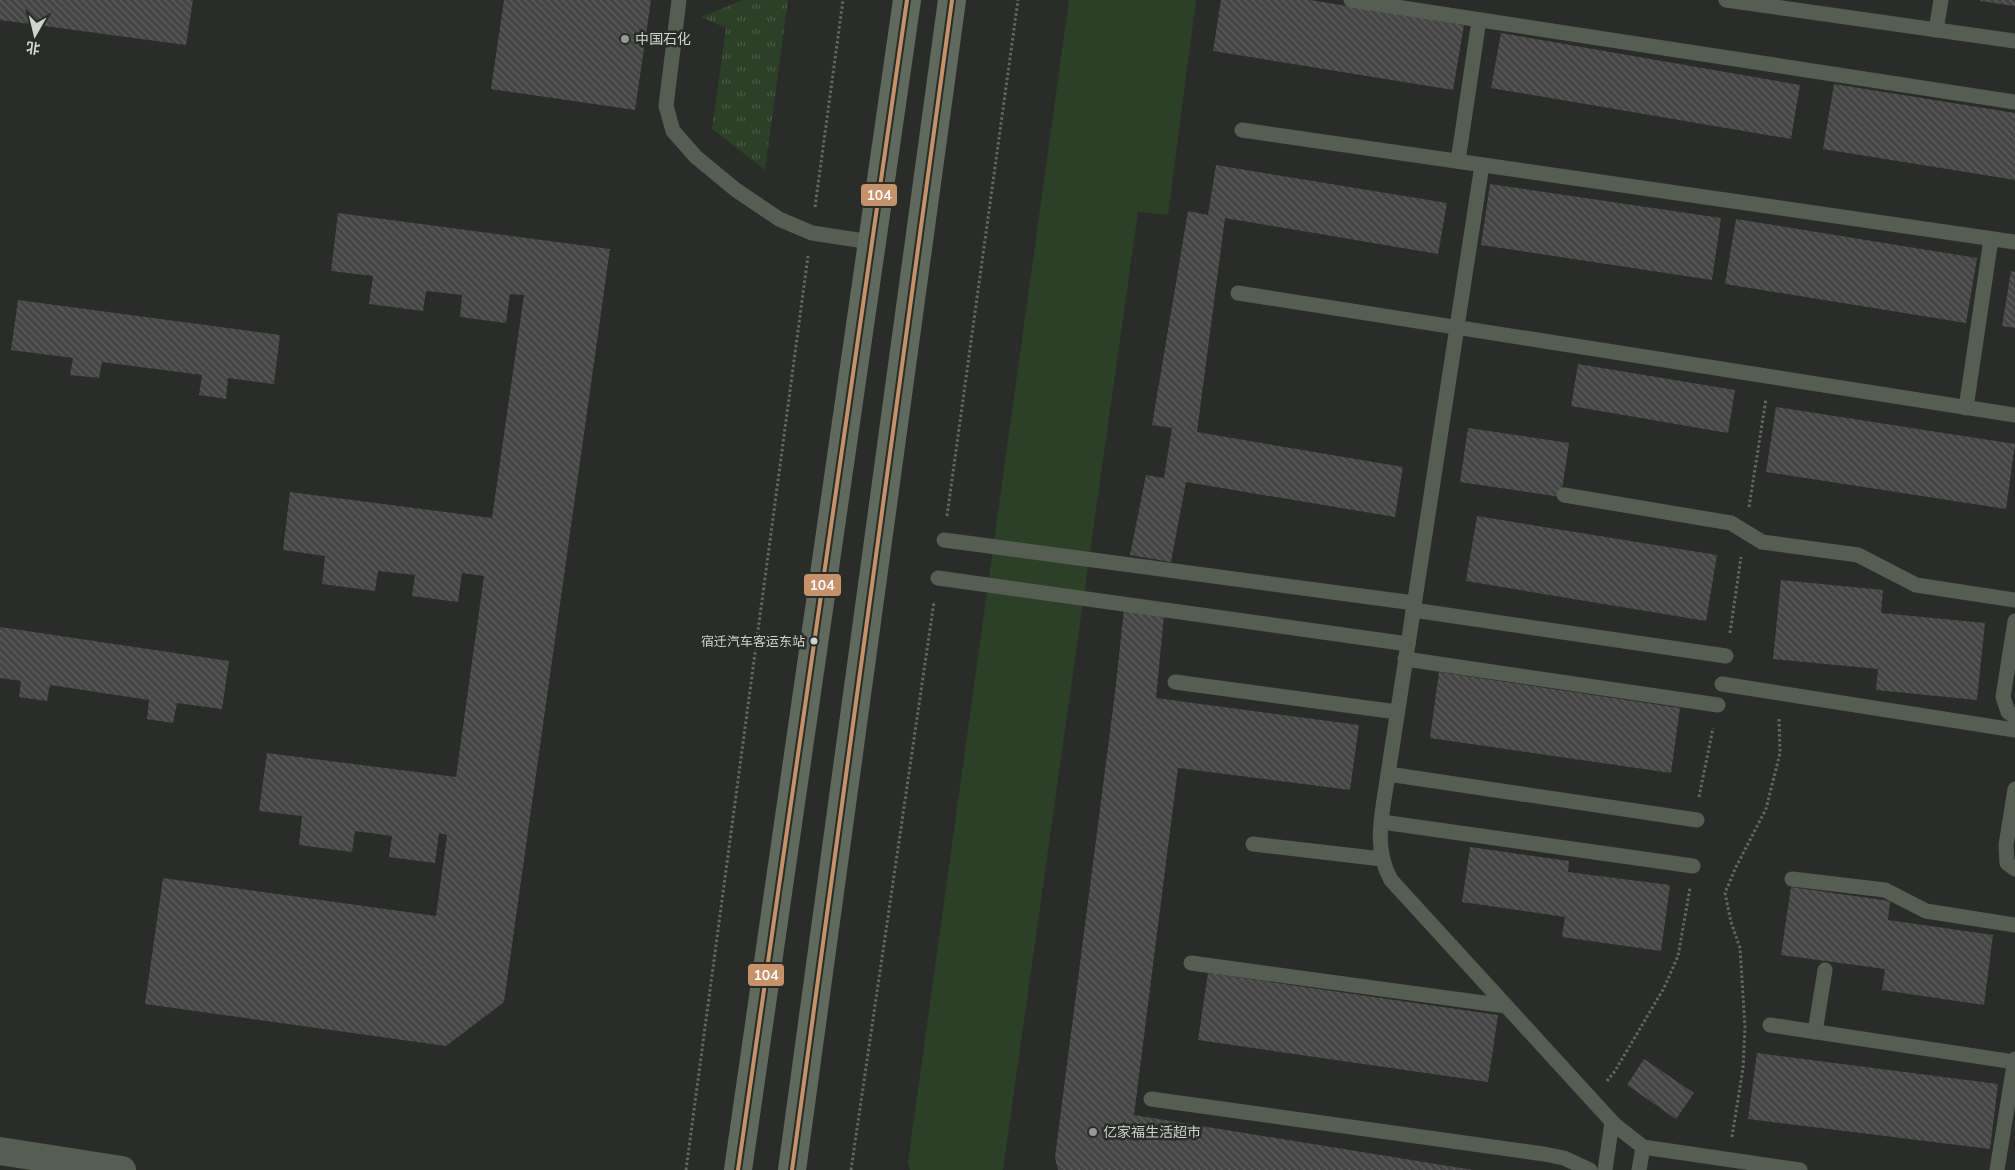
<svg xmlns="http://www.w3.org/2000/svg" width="2015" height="1170" font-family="Mulish,'Noto Sans SC',sans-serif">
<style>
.grass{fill:url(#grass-tufts)}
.garden{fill:#2c4027}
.building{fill:url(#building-back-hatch)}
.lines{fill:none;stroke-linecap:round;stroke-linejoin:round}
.path{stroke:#636862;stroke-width:3;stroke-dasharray:2.5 2.5;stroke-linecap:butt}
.service{stroke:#565e53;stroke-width:15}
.tertiary{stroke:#565e53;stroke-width:28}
.secondary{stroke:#5f695d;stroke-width:28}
.bus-1-casing{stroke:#282d27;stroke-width:8}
.bus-1{stroke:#c7916a;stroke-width:4}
.poi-dot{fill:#969995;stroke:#282d27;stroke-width:2}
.bus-dot{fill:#d1d4d0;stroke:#282d27;stroke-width:2}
.labels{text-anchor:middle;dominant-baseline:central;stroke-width:5;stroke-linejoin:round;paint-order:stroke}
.bus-label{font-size:13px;fill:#d1d4d0;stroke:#282d27;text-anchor:end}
.poi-label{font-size:14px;fill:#d1d4d0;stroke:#282d27;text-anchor:start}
.line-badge{stroke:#282d27;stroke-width:2}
.badge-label{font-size:14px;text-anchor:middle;font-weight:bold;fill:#fff}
</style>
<defs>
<pattern id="grass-tufts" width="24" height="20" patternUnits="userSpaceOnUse" patternTransform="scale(1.25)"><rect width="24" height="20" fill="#2c4027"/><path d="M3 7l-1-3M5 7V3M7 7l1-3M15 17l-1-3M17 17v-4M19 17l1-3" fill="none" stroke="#4a5b45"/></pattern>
<pattern id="building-back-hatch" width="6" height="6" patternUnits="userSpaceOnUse" patternTransform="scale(1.25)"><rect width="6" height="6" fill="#444544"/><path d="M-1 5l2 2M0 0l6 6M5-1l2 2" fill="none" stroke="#5e5f5e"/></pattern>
</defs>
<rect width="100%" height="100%" fill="#292c28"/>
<polygon class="grass" points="743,0 788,0 765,170 712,129 726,28 701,17"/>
<polygon class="garden" points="1069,0 1196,0 1168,215 1138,212 1003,1170 910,1170 908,1162"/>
<g class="building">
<polygon points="0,0 193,0 186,45 0,20"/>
<polygon points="504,0 651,0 635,110 491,89"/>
<polygon points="1221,0 1310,0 1464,25 1453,90 1213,51"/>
<polygon points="1980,0 2015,0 2015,6 1980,1"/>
<polygon points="1501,33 1800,85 1791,139 1491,88"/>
<polygon points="1834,84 2015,113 2015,180 1823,149"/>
<polygon points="1216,165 1447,203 1438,254 1225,218 1197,432 1403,467 1395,517 1186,482 1171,562 1130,555 1146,475 1164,478 1172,428 1152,425 1188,211 1208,215"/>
<polygon points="1490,184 1721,218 1712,280 1481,245"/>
<polygon points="338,213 610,249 504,1002 446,1046 145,1004 163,878 436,916 447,835 439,833 435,863 389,857 392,836 355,831 352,852 299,845 302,816 259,811 267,753 456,777 484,576 462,573 458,602 412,596 415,575 378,571 375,591 322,584 325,556 283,550 290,492 492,518 524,295 510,294 506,323 460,317 462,295 426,291 423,311 369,304 373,276 331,271"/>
<polygon points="1736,219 1977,258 1966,323 1725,284"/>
<polygon points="2011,271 2015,272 2015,328 2002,326"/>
<polygon points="18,300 280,335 274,384 228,378 226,399 199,395 202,375 102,362 99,378 70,375 73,358 11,350"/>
<polygon points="1578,364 1735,390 1728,433 1571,406"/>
<polygon points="1776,407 2015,444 2006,509 1766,472"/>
<polygon points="1468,428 1569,443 1561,497 1460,482"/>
<polygon points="1477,516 1717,555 1706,621 1466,581"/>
<polygon points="1781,580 1883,590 1881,613 1985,623 1977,700 1876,690 1878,669 1773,659"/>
<polygon points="1124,609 1164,615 1156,698 1359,725 1350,790 1178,768 1134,1115 1473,1170 1058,1170 1055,1157 1115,693"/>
<polygon points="0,627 229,661 222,709 177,703 173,723 147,719 149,700 50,685 47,701 19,697 21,681 0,678"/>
<polygon points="1439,672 1680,708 1671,773 1430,738"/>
<polygon points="1470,847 1569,861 1568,872 1670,885 1661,951 1562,937 1565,917 1462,902"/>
<polygon points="1791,887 1890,901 1888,920 1993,935 1984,1005 1882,990 1885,969 1781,955"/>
<polygon points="1208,973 1498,1015 1488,1082 1198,1040"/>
<polygon points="1757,1053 1998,1084 1990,1149 1748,1119"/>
<polygon points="1644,1059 1694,1093 1676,1119 1627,1085"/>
</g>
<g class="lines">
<g class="path">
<polyline points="815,207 843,0"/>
<polyline points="1749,507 1766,399"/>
<polyline points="947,516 1018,0"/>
<polyline points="1730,633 1741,557"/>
<polyline points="1699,797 1713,728"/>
<polyline points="1607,1081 1615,1071 1664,988 1678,956 1690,888"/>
<polyline points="1732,1137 1743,1068 1745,1027 1740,948 1731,922 1725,893 1735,869 1766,809 1780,753 1779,717"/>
<polyline points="686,1170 808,256"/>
<polyline points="851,1170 934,602"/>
</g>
<g class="service">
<polyline points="679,0 666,106 673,131 696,157 736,190 779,219 812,233 871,242"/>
<polyline points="1351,0 2015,102"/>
<polyline points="1726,0 2015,41"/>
<polyline points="1936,30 1941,0"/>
<polyline points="1242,130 2015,242"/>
<polyline points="1458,161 1479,20"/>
<path d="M1482 165 1388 774C1383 811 1372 846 1391 880L1615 1125 1643 1147 1800 1170"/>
<polyline points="1238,293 2015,415"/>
<polyline points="1966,408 1991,239"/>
<polyline points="1564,495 1731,523 1762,542 1858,555 1916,585 2015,600"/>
<polyline points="944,540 1414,603"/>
<polyline points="938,578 1408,644"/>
<polyline points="1413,610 1726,656"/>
<polyline points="2015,621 2003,697 2008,712 2015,717"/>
<polyline points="1405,659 1718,705"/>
<polyline points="1175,682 1397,712"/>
<polyline points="1722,684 2015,730"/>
<polyline points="1388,774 1697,820"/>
<polyline points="2015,789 2006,845 2007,863 2015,869"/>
<polyline points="1382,822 1693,866"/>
<polyline points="1253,844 1382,859"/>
<polyline points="1792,879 1885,890 1926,911 2015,925"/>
<polyline points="1191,963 1506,1006"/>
<polyline points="1770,1025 2015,1062"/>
<polyline points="1815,1032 1825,970"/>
<polyline points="1151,1099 1544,1154 1564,1158 1590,1170"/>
<polyline points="1605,1170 1612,1122"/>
<polyline points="1639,1170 1643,1147"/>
<polyline points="1997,1170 2015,1059"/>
</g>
<polyline class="tertiary" points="0,1151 122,1170"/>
<g class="secondary">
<polyline points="738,1170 907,0"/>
<polyline points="792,1170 952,0"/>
</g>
<g class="bus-1-casing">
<g id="bus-1">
<polyline points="738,1170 907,0"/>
<polyline points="792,1170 952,0"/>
</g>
</g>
<use href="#bus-1" class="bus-1"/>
</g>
<g class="poi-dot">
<circle cx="625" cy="39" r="5"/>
<circle cx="1093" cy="1132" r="5"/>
</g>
<circle class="bus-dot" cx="814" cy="641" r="4.5"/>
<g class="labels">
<g class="bus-label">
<text x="805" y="641">宿迁汽车客运东站</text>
</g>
<g class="poi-label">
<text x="635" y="39">中国石化</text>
<text x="1103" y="1132">亿家福生活超市</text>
</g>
</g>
<g class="line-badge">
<rect x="860" y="183" width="38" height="24" rx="5" fill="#c7916a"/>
<rect x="803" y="573" width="39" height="24" rx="5" fill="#c7916a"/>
<rect x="747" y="963" width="38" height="24" rx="5" fill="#c7916a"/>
</g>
<g class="badge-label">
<text x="879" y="200">104</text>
<text x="822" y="590">104</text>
<text x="766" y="980">104</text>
</g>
<g transform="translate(35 35) rotate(188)" stroke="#282d27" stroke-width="4" paint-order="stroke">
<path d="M0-4L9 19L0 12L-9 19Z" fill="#d1d4d0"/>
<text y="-8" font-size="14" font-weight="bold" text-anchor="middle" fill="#d1d4d0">北</text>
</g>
</svg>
